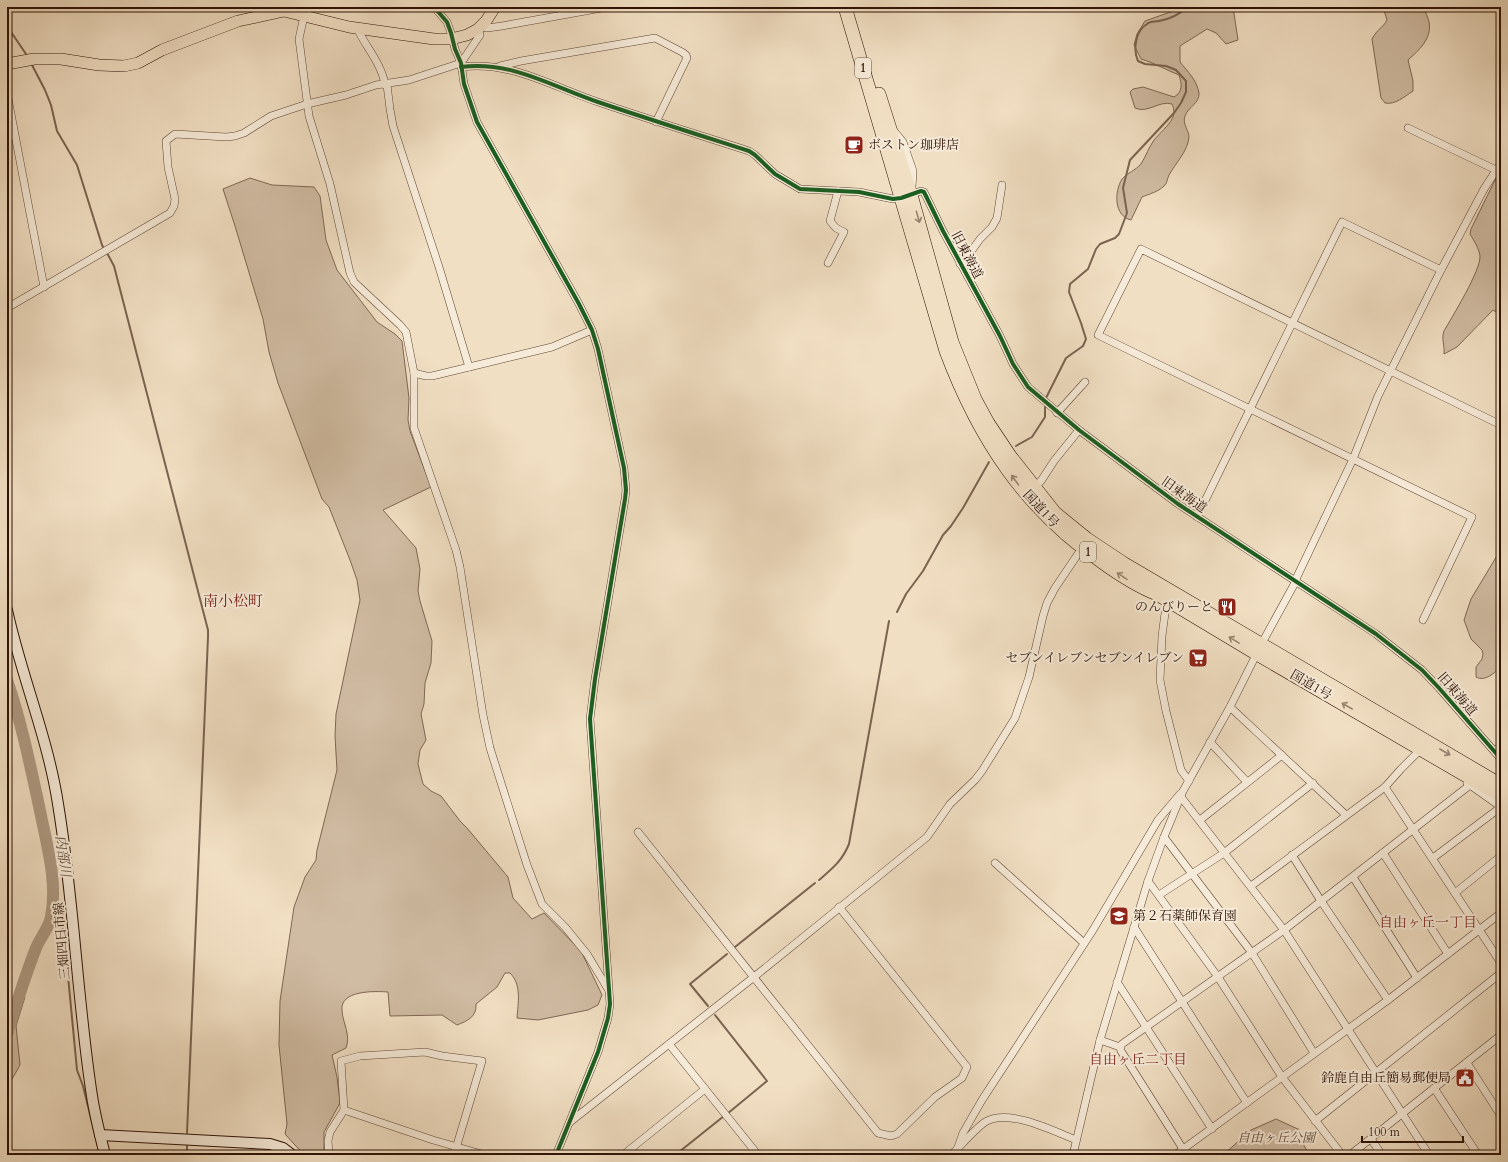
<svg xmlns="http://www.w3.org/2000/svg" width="1508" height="1162" font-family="Cardo,'Noto Serif JP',serif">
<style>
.green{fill:#d0bca3;stroke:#7e6754}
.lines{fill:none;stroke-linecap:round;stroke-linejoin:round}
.stream{stroke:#7a6350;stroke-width:2}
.river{stroke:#ae9982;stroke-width:12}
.street-casing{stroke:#5d4534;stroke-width:8}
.secondary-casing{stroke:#2c1205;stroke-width:12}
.primary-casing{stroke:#2c1205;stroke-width:12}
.highway-casing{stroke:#2c1205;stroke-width:14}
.street{stroke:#f6ead8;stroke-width:7}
.secondary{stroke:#f6ead8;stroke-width:10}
.primary{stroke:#f1dfc3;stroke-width:11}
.highway{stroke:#f1dfc3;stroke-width:13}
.cycleway-casing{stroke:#f6ead8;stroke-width:6}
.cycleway{stroke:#1b5e20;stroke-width:4}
.oneway{stroke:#98836e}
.labels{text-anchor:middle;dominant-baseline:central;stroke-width:4;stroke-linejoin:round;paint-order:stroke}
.shield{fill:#f6ead8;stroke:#695344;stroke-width:1}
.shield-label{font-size:12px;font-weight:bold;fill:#2c1205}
.poi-label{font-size:13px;fill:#2c1205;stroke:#f6ead8;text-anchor:end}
.street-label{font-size:13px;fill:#2c1205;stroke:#f6ead8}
.park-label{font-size:13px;font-style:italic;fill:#654e3c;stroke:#f6ead8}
.water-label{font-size:14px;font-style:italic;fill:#604837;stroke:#f6ead8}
.neighbourhood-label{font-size:14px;fill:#7a1f14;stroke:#f6ead8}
.quarter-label{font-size:15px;fill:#7a1f14;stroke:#f6ead8}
</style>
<rect width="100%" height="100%" fill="#f1dfc3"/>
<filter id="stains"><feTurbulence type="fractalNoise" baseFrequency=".005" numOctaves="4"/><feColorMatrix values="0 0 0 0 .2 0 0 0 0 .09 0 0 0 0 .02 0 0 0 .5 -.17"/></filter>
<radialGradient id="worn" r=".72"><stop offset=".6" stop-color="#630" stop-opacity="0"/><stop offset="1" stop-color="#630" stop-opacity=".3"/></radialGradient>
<g class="green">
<path d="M1180 7H1233L1238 40 1226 44 1216 33 1207 29 1180 46V62C1187 71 1197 80 1199 93 1200 103 1188 107 1185 116 1182 124 1189 130 1189 137 1188 151 1175 164 1169 175 1167 179 1167 184 1164 186 1158 192 1149 194 1142 197L1131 220C1114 216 1114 192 1122 179 1127 173 1136 170 1141 164 1146 156 1149 147 1154 140 1160 133 1168 126 1172 119 1175 114 1174 108 1172 104 1159 100 1148 114 1135 108L1130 92 1133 89 1143 87 1174 97C1183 92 1182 84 1179 75 1166 70 1155 63 1141 59L1134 45 1137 34 1145 21 1173 11Z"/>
<path d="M1383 7H1424C1425 12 1428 17 1429 22 1432 39 1419 50 1408 60L1413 81V91C1404 97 1395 105 1385 103L1381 98 1372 39C1377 29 1383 28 1387 20Z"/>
<path d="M1501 168V315L1493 310 1457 347 1444 354C1445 346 1441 339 1444 331 1452 317 1481 270 1480 256 1479 248 1474 241 1470 234L1471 229Z"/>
<path d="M250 178 272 185 314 187 320 196 326 240 337 270 377 322 395 334 402 341 409 398 408 420 410 431 431 487 383 510 416 548 420 569 418 591 420 601 432 641 431 663 425 683 424 704 421 714 426 740 420 750 418 764 423 784 431 791 441 796 460 821 467 828 508 877 513 898 532 919 544 913 581 951 602 995 598 1005 588 1010 538 1020 517 1018C518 1003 522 985 510 973H505L497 987 476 1004C477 1017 467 1021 457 1025L442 1015 390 1016 388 992C375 991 339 990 342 1011 343 1024 351 1035 346 1048L332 1055 337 1077 340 1103 324 1132V1155H304L285 1134 287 1124 279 1045 280 1001 294 907 305 877 316 860 317 850 337 770 335 736 336 714 360 600 357 580 350 560 329 507 322 499 278 383 269 352 263 319 235 226 223 189Z"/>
<path d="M1501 549V666C1495 673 1485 682 1476 677V667L1482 659 1483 654 1482 650 1471 639 1464 620 1471 599Z"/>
<polygon points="20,995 25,997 16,1026 20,1065 7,1088 7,1046"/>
<polygon points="1276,1119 1300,1130 1303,1144 1308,1152 1325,1151 1328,1155 1223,1155 1251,1130"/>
</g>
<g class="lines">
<g class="stream">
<polyline points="7,26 26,54"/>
<polyline points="32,65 45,90 51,105 57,131 77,165 102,245 104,249"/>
<polyline points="107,253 114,266 208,630 208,637 187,1133"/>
<path d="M1046 398 1066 358 1083 346 1086 339 1081 323 1069 292 1070 284 1088 269 1096 249 1100 244 1115 238 1119 234 1127 213 1123 188 1130 160 1174 113 1181 103 1186 92V81L1176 70 1166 66 1145 64 1138 61C1133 50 1135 31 1147 24 1150 21 1155 22 1159 21 1170 19 1179 15 1187 7"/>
<polyline points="1016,446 1032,437 1045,417 1045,407"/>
<polyline points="897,612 906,594 923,571 943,535 951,526 963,508 989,462"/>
<polyline points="51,868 64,934 77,1070 83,1086 100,1155"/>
<path d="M819 880C833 868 842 861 849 844L889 621"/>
<polyline points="735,947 815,883"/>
<polyline points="708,1006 690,984 727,954"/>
<polyline points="715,1015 767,1081 727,1114"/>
<polyline points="187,1155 187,1146"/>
<polyline points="681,1155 679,1152 724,1116"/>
</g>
<path class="river" d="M7 680C21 721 30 764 39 806 46 842 58 881 51 917 49 928 40 938 36 948 25 976 16 1005 7 1034"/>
<g class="street-casing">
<g id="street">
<polyline points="434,7 447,22 451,33 455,49 461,63 464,84 477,122 579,304 592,330 598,349 624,468 626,490 625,499 595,679 590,719 610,1004 608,1018 598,1052 556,1155"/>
<polyline points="302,12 304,16 299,39 309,116 330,184 350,273 354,282 400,325 406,332 414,373 414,428 456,550 460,567 483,715 490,748 527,865 542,904 565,927 587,954 608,989"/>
<polyline points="482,26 487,28 502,26 607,7"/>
<path d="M357 28C365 46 382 64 385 85"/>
<polyline points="500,66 521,61 655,38 682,52 686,55 687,58 656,122"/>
<path d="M461 67C510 60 553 87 598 102 648 119 699 135 749 151L755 155 775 174 800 189 859 192 893 199 901 198 921 191 924 192 943 231 1000 336 1013 364 1028 387 1079 430 1178 504 1376 634 1422 670 1439 688 1501 759"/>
<polyline points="387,85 390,109 393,126 439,267 469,367"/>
<polyline points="7,93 44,287"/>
<polyline points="1408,128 1496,170"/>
<polyline points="894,131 903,142 913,171 912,187"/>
<polyline points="828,263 844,232 836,228 830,221 838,191"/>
<polyline points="960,264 967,257 980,239 992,227 997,218 1002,185"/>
<polyline points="7,308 170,213 174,206 175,199 168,167 166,141 175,134 226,137 235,136 244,133 271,116 307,104 346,95 376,85 409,80 461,63 480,35 478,29"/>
<polyline points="414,373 426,376 432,376 461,369 552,347 592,330"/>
<polyline points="1057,413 1085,382"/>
<polyline points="1034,487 1041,481 1054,461 1079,430"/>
<polyline points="1197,517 1342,222 1441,270"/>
<polyline points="1295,581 1353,459 1378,396 1441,270 1484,189 1501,163"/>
<polyline points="1167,598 1162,636 1160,680 1166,711 1181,770 1189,781"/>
<polyline points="1423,620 1472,517 1098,335 1141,249 1501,425"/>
<polyline points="1230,707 1346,815"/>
<polyline points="1210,742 1247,782"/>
<polyline points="1495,752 1501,745"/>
<polyline points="1467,783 1501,807"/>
<polyline points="1385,787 1501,963"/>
<polyline points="1181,797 1284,930 1429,1155"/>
<polyline points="1200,820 1282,755"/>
<polyline points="638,832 878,1133 891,1136 897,1134 935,1097 962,1078 967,1067 839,907"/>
<polyline points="1164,837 1252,953 1314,1053"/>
<polyline points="1383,853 1448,954"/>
<polyline points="1292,855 1321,901 1388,1000"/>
<polyline points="1433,858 1501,807"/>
<polyline points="995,863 1084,943"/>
<polyline points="1353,877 1417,978"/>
<polyline points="1148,881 1218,977 1282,1077 1342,1155"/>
<polyline points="1251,886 1385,787 1401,769 1421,749"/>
<polyline points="1455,893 1501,856"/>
<polyline points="1159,895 1224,853 1313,783"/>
<polyline points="1134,927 1247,1103"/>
<polyline points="1117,982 1212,1129"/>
<polyline points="1100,1040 1120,1047"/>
<polyline points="669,1044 758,1155"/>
<polyline points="1467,1063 1501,1116"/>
<polyline points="1434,1088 1478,1155"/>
<polyline points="344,1110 433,1140 485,1155"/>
<polyline points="1315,1121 1501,973"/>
<polyline points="570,1122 754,977 927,837 950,804 975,780 982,771 1015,718 1029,677 1043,616 1047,603 1055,588 1082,548"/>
<polyline points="1371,1139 1382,1155"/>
<polyline points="1183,1149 1121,1051 1120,1047 1122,1044 1284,930 1470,785"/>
<polyline points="957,1150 963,1133 982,1100 1093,930 1158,820 1180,794"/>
<polyline points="329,1155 328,1141 330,1132 344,1110 341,1061 360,1056 425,1052 442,1056 482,1061 454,1155"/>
<polyline points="623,1155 705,1089"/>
<path d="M951 1155C960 1147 978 1125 987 1121 1010 1109 1054 1131 1076 1140"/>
<polyline points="1073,1155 1100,1040 1148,881 1164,837 1183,791 1230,707 1262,643 1296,581"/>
<polyline points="1175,1155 1388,1000 1501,913"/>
<polyline points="1350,1155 1501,1035"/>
</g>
</g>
<g class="secondary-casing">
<g id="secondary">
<path d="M7 610C21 675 48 738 58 804 74 900 77 999 92 1096 95 1116 100 1135 105 1155"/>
<polyline points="100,1135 270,1144 283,1148 292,1155"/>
</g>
</g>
<g class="primary-casing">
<polyline id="primary" points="7,64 34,59 61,59 99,65 124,66 138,63 162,50 238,21 284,11 349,27 434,39 451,39 467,35 478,29 486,21 495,7"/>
</g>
<g class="highway-casing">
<g id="highway">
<path d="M845 7 946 351C979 439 1025 509 1102 562 1120 575 1137 586 1157 594L1257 654 1501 796"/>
<polyline points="879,94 911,195 952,342 975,399 988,423 1010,456 1055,513 1087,539 1123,563 1501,785"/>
</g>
</g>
<use href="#street" class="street"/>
<use href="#secondary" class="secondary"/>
<use href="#primary" class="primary"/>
<use href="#highway" class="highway"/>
<g class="cycleway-casing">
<g id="cycleway">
<polyline points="434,7 447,22 451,33 455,49 461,63 464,84 477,122 579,304 592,330 598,349 624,468 626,490 625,499 595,679 590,719 610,1004 608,1018 598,1052 556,1155"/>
<path d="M461 67C510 60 553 87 598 102 648 119 699 135 749 151L755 155 775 174 800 189 859 192 893 199 901 198 921 191 924 192 943 231 1000 336 1013 364 1028 387 1079 430 1178 504 1376 634 1422 670 1439 688 1501 759"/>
</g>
</g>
<use href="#cycleway" class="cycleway"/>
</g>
<defs><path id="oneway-shaft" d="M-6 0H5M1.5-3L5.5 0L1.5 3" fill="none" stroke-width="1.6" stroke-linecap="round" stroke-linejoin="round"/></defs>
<g class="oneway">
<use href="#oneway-shaft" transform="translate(918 217) rotate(74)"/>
<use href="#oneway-shaft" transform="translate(1015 480) rotate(-126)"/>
<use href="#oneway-shaft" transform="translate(1122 576) rotate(-146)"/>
<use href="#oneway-shaft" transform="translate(1234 640) rotate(-149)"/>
<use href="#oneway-shaft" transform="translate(1347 706) rotate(-150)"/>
<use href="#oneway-shaft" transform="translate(1445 752) rotate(30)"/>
</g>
<defs>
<g id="cafe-square" transform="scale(1)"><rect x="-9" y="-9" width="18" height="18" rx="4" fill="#8f2418" stroke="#f6ead8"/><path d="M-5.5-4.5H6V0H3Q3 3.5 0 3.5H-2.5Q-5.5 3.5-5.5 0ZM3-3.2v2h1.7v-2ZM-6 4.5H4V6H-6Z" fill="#fff"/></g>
<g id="restaurant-square" transform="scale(1)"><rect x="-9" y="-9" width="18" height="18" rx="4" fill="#8f2418" stroke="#f6ead8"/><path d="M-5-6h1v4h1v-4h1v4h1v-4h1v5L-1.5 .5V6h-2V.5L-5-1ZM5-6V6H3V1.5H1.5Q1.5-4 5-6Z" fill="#fff"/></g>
<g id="supermarket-square" transform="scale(1)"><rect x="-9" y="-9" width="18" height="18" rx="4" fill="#8f2418" stroke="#f6ead8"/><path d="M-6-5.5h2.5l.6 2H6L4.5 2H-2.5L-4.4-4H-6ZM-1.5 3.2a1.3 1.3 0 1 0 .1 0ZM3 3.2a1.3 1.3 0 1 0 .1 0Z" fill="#fff"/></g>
<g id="school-square" transform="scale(1)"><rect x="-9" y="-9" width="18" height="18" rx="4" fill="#8f2418" stroke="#f6ead8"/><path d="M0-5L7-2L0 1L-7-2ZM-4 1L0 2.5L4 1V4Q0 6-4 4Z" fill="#fff"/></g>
<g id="civic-square" transform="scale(1)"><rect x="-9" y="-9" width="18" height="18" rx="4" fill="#8f2418" stroke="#f6ead8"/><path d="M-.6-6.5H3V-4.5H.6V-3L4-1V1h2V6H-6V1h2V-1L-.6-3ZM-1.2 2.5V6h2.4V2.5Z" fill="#fff"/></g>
</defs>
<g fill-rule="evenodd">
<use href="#cafe-square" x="854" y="145"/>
<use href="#restaurant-square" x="1227" y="607"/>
<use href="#supermarket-square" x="1198" y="658"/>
<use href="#school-square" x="1119" y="916"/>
<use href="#civic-square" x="1465" y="1078"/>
</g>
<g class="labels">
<g class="shield">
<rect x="855" y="58" width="16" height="20" rx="3"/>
<rect x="1080" y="542" width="16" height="20" rx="3"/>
</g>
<g class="shield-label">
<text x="863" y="68">1</text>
<text x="1088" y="552">1</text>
</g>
<g class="poi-label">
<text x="868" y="145" text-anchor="start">ボストン珈琲店</text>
<text x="1213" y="607">のんびりーと</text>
<text x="1184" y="658">セブンイレブンセブンイレブン</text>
<text x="1133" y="916" text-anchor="start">第２石薬師保育園</text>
<text x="1451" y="1078">鈴鹿自由丘簡易郵便局</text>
</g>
<g class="street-label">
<text transform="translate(967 255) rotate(62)">旧東海道</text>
<text transform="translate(1184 495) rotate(35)">旧東海道</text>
<text transform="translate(1041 509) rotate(47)">国道1号</text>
<text transform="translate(1311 685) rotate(30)">国道1号</text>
<text transform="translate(1457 694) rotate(49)">旧東海道</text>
<text transform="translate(62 941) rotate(-95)">三畑四日市線</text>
</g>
<g class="park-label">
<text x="1276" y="1138">自由ヶ丘公園</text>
</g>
<g class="water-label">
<text transform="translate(63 856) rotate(82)">内部川</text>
</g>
<g class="neighbourhood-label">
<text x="1428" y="922">自由ヶ丘一丁目</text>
<text x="1138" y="1059">自由ヶ丘二丁目</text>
</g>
<g class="quarter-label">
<text x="233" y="601">南小松町</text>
</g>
</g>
<rect width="1508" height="1162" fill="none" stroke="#f1dfc3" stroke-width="24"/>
<rect x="8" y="8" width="1492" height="1146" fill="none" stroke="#2c1205" stroke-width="2"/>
<rect x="12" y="12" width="1484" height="1138" fill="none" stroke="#2c1205"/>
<path d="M1362 1136v6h101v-6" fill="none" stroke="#2c1205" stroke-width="2"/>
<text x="1368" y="1136" font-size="12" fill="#2c1205" stroke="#f6ead8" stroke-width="3" paint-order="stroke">100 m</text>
<rect width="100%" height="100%" filter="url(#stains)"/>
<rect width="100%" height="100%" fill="url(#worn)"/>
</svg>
